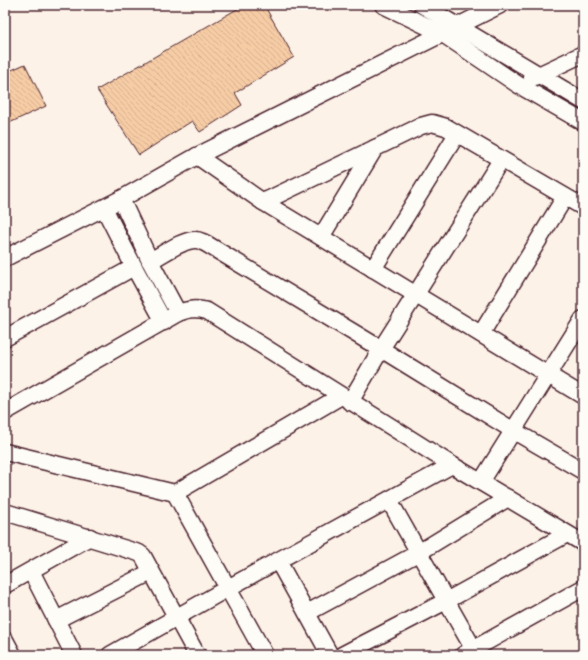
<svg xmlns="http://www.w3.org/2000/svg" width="588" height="660" font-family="'Shantell Sans',sans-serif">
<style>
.building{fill:url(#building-back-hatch);stroke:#4a1f2b}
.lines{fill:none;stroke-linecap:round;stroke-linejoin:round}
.minor-casing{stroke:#4a1f2b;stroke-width:19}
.minor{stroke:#fdfcf7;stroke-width:16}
</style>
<defs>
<pattern id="building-back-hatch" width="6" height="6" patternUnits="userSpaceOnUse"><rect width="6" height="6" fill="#f6cca5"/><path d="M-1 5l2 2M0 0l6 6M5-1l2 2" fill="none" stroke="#d4af8e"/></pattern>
</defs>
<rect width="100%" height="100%" fill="#fcf2e7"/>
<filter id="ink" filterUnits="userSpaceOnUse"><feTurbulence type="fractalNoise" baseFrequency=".025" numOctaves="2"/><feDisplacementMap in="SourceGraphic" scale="8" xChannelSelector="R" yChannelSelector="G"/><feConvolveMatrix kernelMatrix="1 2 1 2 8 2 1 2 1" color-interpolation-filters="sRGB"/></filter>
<g filter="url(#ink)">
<g class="building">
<polygon points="244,5 264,5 294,57 235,93 242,105 200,132 192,121 139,155 97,90"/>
<polygon points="25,64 46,106 5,125 5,73"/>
</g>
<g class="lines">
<g class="minor-casing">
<g id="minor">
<polyline points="383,5 443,34 517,84 583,122"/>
<polyline points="422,5 583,101"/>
<polyline points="532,78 583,54"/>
<polyline points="197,156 263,202 583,396"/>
<polyline points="121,199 150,261 178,313"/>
<polyline points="263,202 421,126 432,123 446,127 583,207"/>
<polyline points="104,208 134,267 164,322"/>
<polyline points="321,237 375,148"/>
<polyline points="5,258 121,199 197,156 500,5"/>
<path d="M150 261C162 255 183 239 196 240 199 240 202 242 205 243L381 349 514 431 583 471"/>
<polyline points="373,269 457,134"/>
<polyline points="481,334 565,197"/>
<polyline points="5,338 134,267"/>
<polyline points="350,402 381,349 501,160"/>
<path d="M5 412 178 313C189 309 196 308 207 311L452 465 583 543"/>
<polyline points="5,452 175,493 341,396"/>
<polyline points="481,482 583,319"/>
<polyline points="175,493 265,655"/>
<polyline points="389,500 477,655"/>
<polyline points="5,512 139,553 143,556 197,655"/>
<polyline points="278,561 330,655"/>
<polyline points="31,571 74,655"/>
<polyline points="5,585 90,537"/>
<polyline points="307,613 418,553 508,498"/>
<polyline points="56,620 151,572"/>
<polyline points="5,640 13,655"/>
<polyline points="110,655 228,588 452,465"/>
<polyline points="342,655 446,601 567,534"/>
<polyline points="463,655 583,588"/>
</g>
</g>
<use href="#minor" class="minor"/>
</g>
</g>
<rect width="588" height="660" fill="none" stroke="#fdfcf7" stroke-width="20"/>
<rect x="10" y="10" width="568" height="640" fill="none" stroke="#4a1f2b" stroke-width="1.5" filter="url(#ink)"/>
</svg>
